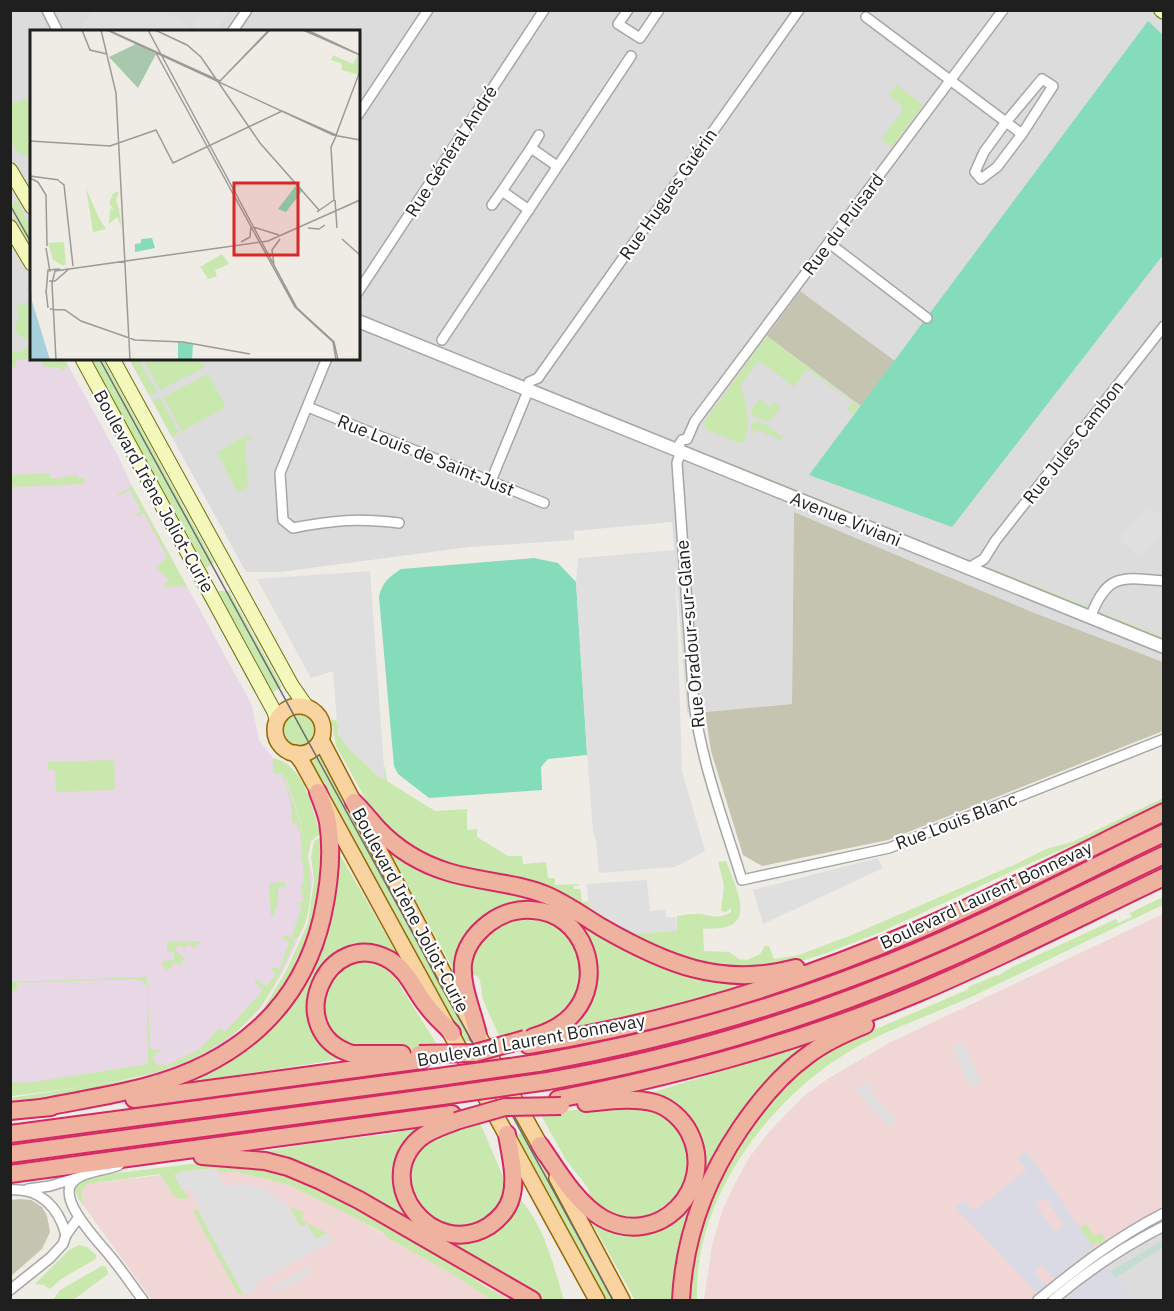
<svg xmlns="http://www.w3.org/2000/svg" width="1174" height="1311" font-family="'IBM Plex Sans',sans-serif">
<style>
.residential{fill:#dddcdc}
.commercial{fill:#f0d6d5}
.industrial{fill:#e8d7e5}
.construction{fill:#c4c4b1}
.grass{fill:#c9e8ad}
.wetland{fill:#c3ddd1}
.pitch{fill:#85dcbb}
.parking{fill:#dfdfdf}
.plaza{fill:#dadae5;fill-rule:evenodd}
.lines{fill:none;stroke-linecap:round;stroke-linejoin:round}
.minor-casing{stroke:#a6a6a6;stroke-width:12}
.tertiary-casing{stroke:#a6a6a6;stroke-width:15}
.secondary-casing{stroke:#687408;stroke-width:16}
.primary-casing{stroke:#966704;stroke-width:18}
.trunk-casing{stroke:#d62963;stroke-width:20}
.minor{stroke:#fff;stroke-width:9}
.tertiary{stroke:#fff;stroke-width:12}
.secondary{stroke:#f4f8bb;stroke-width:14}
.primary{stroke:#f9d4a0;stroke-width:15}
.trunk{stroke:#efb29f;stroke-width:16}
.tram{stroke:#6d6d6d;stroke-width:1.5}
.trunk-bridge-casing{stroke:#d62963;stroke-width:20;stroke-linecap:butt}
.trunk-bridge{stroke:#efb29f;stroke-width:16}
.labels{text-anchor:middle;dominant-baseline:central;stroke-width:4.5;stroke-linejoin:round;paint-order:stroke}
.street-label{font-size:18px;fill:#1f1f1f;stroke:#fff}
.inset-road{fill:none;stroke:#9c9a96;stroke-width:1.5}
.view{fill:#d62828;fill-opacity:0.15;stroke:#d62828;stroke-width:3}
.inset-edge{fill:none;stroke:#1f1f1f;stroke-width:3}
</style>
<rect width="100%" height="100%" fill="#efece5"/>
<g class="residential">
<polygon points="10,11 1163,11 1163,662 1032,612 794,512 792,704 687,713 672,522 574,531 574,540 469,547 280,572 246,572 129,359 358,358 358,32 32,32 31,356 11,352"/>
<polygon points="1163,1210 1163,1300 1033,1300 1064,1274"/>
</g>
<g class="commercial">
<polygon points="1163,914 1163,1210 1064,1274 1033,1300 704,1300 712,1245 722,1212 734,1185 749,1158 768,1133 804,1096 829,1078 889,1043"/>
<polygon points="216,1168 218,1172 237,1172 286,1184 350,1215 449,1272 517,1300 152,1300 83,1205 82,1190 88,1184"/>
</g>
<polygon class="industrial" points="11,352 32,358 65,361 68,365 118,456 132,486 252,705 259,740 273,758 273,773 285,773 299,816 313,878 306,922 283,972 260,1009 227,1041 193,1059 154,1074 11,1096"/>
<g class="construction">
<polygon points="800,291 895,361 861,406 767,336"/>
<polygon points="794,512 1032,612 1163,662 1163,731 888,840 762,866 743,855 711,751 705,712 792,704"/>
<polygon points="19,1199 31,1200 42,1207 47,1216 50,1232 42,1249 11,1276 11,1200"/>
</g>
<g class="grass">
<polygon points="897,85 923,105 892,147 881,139 902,112 900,110 903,106 888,95"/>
<polygon points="11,96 14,103 26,98 31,109 31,158 17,152 11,140"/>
<polygon points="17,201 31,228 31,249 11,210 11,205"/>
<path d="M28 301 29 303 31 301V340C14 336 13 332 19 317L16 306 19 304 21 306Z"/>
<path d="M767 336 859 406 853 414 847 409 852 402 807 369 794 387 766 365 765 366 758 361 740 386C748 406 751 423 743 444L707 430 703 423Z"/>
<polygon points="24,347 31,348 32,358 64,359 68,365 64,370 60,369 60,364 58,368 42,366 41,359 16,360 16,367 11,367 11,351 22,353"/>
<polygon points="91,359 103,359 214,563 206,568"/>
<polygon points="129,359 138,359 157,392 150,396"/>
<polygon points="143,359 200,359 204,366 203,368 160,390"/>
<polygon points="208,374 225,405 224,408 182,431 164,397"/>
<polygon points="160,398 179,433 172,437 153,402"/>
<polygon points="760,399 770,407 774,402 781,407 769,422 752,416 752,409"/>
<polygon points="756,421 766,425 783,437 780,440 755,429 751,436 751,424"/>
<polygon points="246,436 250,436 253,440 245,440 248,488 237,492 217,452"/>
<polygon points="711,455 960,556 958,558 710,458"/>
<polygon points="49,473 50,478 59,479 60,478 78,475 78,478 84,478 85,484 11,487 11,475"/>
<polygon points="132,486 188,589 183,586 163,587 169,580 156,568 167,557 144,513 138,516 136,515 141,511 130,490 118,496 118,494"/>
<polygon points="996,570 1163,637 1163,641 995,573"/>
<polygon points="218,591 229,591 282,687 273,692"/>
<circle cx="299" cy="729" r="18"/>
<path d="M331 719 337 721 340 731 373 768 385 767 387 781 435 811 467 809V830L477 829V837L508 856H522L523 864 546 862 548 878H555V885L579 884V885L574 886V889H580L582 902 592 901 677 931V916C684 915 695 913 702 914 712 917 722 918 731 912V908L726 912 721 911 724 885 718 862 726 861C732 879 755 920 726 927 719 929 710 928 703 929L704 951 729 952 739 959 747 960 760 954 765 946H769L774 959 799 955 854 934 1016 864 1046 849 1072 842 1163 798V802L1092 837 1019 868 881 932 824 954 795 963 755 970 699 965 470 872 426 857 383 830 336 746Z"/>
<polygon points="319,751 475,1040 462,1042 306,758"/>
<path d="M273 758C303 763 313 808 320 834L311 841 308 857 299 816 285 774C286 787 293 801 297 814 308 849 322 911 294 941V943C284 965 274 989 259 1008 201 1081 97 1084 11 1096V1082L28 1083 148 1064 147 987 143 982 135 979 17 983V990L11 991V982L147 977 150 1049 162 1050 152 1057 158 1066 163 1063 165 1066 200 1049 219 1028 225 1032 263 990 254 982 256 979 266 986 276 974 271 969 273 967 280 969 289 942 282 939 285 935 291 938 302 906 295 903 303 901 301 884 304 883 302 858H294L302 856 300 830H297V823H292L291 803 282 773H273Z"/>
<polygon points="114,760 115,790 56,792 55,770 48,770 48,762"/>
<polygon points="321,837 325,858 314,922 294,975 261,1018 221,1049 161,1075 94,1091 11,1102 10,1098 152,1076 195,1060 229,1042 263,1009 285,973 308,923 314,880 311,857 314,841"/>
<polygon points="381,837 407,857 525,891 633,949 760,981 671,1007 566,1030 587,1006 576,924 507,906 456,971 451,965"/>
<path d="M335 846 397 954 396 958 328 961C314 977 299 1006 313 1027 321 1038 335 1047 341 1059L175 1085 289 1000Z"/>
<polygon points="285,882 285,887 278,887 278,902 273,917 271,916 269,883"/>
<path d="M1163 897V905L1148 912C1088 940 1030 969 971 997 936 1013 900 1025 866 1042 775 1089 693 1195 697 1300H688C690 1276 693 1248 701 1224 723 1157 767 1090 828 1052 844 1041 863 1034 881 1027 910 1014 940 1002 969 989L968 987 997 975 998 976 1012 967 1116 919 1118 923 1132 917 1130 913Z"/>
<path d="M525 917 550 921 568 936 576 948 582 970 579 992 559 1019 541 1029 500 1038 483 1000 480 980 477 976 470 974C471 942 494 920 525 917Z"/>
<polygon points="201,941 194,948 189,944 184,948 179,945 174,949 185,959 179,965 175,962 167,971 162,965 162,961 174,960 174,952 167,952 167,942"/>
<polygon points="373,961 394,970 394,976 438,1046 412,1050 356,1048 335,1035 324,1018 322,998 335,973 353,962"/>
<polygon points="822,1040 721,1149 676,1300 635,1300 587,1214 597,1222 677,1217 700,1145 647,1094"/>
<path d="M615 1105C730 1107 693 1236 619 1217 609 1214 600 1207 591 1202L588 1188 566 1160 542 1117 550 1113Z"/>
<path d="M480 1123 505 1181C507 1192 499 1206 491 1213 438 1260 377 1173 432 1137 442 1130 468 1124 480 1123Z"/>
<polygon points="421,1127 402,1153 422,1229 257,1153 318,1142 390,1134"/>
<polygon points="525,1131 617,1300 603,1300 514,1137"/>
<path d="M198 1163 249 1165 300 1179 347 1202 416 1242 507 1300H492L449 1272 388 1238 383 1233 350 1215 286 1184 237 1172H218L216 1168 181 1172 174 1175 189 1198 180 1199 174 1196 160 1174 88 1184 82 1190 83 1205C70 1189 76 1182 93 1176Z"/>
<path d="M519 1198C545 1226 553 1265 564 1300H540L436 1237 454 1240Z"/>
<polygon points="289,1206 304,1213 301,1220 327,1233 316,1239 307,1224 301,1227"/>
<polygon points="197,1209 244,1295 238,1294 193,1211"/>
<polygon points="1086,1224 1094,1236 1101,1233 1107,1243 1101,1247 1098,1242 1092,1246 1080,1228"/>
<polygon points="79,1245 87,1247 96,1255 96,1259 61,1279 50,1289 44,1285 35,1284 69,1250"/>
<polygon points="102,1266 106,1267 108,1274 73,1300 53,1300 60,1290"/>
</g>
<polygon class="wetland" points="1163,1240 1163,1247 1115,1278 1110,1272"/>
<g class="pitch">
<polygon points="1148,21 1163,35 1163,255 952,527 809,475"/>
<path d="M534 558 558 563 576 582 587 755 548 759 541 767 542 790 429 798 398 774 394 766 379 597C382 582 389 577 401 569Z"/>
</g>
<g class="parking">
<polygon points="93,11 164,11 195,31 77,31"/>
<polygon points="201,11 201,10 229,11 215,32 203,31 192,24"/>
<polygon points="1147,505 1163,517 1163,530 1142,558 1119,540"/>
<polygon points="675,550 682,771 705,851 675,867 599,873 596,841 593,833 587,751 576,582 578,558"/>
<polygon points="370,571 384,767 385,780 376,775 350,750 338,735 333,671 311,678 257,579"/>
<polygon points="878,858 883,868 763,924 753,890"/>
<polygon points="647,880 650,911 665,910 666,917 676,917 677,931 637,934 617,925 589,907 587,884"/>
<polygon points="963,1042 981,1082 970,1087 952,1047"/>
<polygon points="870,1080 871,1093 897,1121 889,1127 855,1090"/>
<polygon points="189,1170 191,1174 198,1170 216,1171 220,1180 230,1187 237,1183 263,1188 289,1207 300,1227 307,1224 316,1239 327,1233 333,1241 258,1282 253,1291 244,1296 197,1209 199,1207 189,1188 182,1190 174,1175"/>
<polygon points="309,1267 312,1273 275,1292 272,1287"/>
</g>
<path class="plaza" d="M1027 1151 1130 1300H1066L1071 1296 1067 1292 1060 1300H1044L955 1207 964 1200 974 1211 1006 1186 1027 1170 1017 1157ZM1045 1198 1064 1225 1055 1232 1035 1204ZM1042 1265 1056 1280 1048 1287 1034 1273Z"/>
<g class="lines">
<g class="minor-casing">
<g id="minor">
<polyline points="47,10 58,32"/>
<polyline points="628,10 618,24 640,38 659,10"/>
<polyline points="866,17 1006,122 984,152 975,172 981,179 997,167 1022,134 1006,122 1042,79 1053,86 1022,134"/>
<polyline points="232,32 247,10"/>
<polyline points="358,115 428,10"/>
<polyline points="531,148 539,135"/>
<polyline points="492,205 502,191"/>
<polyline points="529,210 502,191 531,148 557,166"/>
<polyline points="829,243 927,318"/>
<polyline points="358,292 544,10"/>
<polyline points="442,340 631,56"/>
<path d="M327 358 280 473 283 520 293 528C333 520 359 518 399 523"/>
<polyline points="538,378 799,10"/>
<polyline points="308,407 544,503"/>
<path d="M687 439 682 440 679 445 681 451 677 463 694 704C702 764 724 822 742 880L889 848 1164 739"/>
<polyline points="687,439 695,421 1003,10"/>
<polyline points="491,481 528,391 529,382 538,378"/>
<polyline points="967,569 984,559 996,540 1164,326"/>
<path d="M1090 618C1107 573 1121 577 1164 581"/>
<path d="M119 1165C105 1171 82 1171 72 1183 58 1201 99 1242 110 1256 122 1270 132 1286 143 1300"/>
<polyline points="28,1189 50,1186 76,1178"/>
<path d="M10 1190C40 1187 59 1208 66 1235"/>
<polyline points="10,1290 50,1258 63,1244 66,1235 79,1217"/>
<path d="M1038 1300C1078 1267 1117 1237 1164 1213"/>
<path d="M1053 1300C1087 1271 1123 1247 1164 1226"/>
</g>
</g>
<g class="tertiary-casing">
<polyline id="tertiary" points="358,321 1164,647"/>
</g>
<g class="secondary-casing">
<g id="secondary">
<polyline points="1161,10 1164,12"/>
<polyline points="10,170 32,207"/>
<polyline points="10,227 32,264"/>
<polyline points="82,358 274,711 277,720"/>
<polyline points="112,358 292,686 306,706"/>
</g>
</g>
<g class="primary-casing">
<g id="primary">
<circle cx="299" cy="730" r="24"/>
<polyline points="321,740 447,980 545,1154"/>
<polyline points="295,753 302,762 597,1300"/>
<polyline points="557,1178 622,1300"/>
</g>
</g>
<g class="trunk-casing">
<g id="trunk">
<path d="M354 802C363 811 370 820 378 829 397 849 422 864 448 872 480 882 514 882 546 895 565 903 583 916 601 927 665 964 722 988 796 968"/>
<path d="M478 1035C473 1012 461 987 463 964 465 946 476 933 489 923 502 913 516 909 532 910 584 912 607 978 572 1015 562 1026 547 1033 533 1037"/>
<path d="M528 1045C662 1024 793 984 918 930 1001 894 1082 852 1164 812"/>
<path d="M402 1054H352C280 1031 327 924 390 960 408 971 414 990 427 1006 434 1016 444 1024 452 1033"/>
<path d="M538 1063C650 1043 760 1013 866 972 968 934 1065 880 1164 833"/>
<path d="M548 1081C684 1057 816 1017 942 961 1017 928 1090 890 1164 855"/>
<polyline points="134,1099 422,1060"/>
<path d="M558 1099C681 1075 802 1042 918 993 1001 958 1082 916 1164 877"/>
<path d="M41 1108C75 1101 110 1096 144 1087 233 1064 300 1011 322 918 329 887 333 853 328 822 326 812 322 802 318 792"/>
<polyline points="10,1111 51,1107"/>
<path d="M456 1121C444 1126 429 1130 419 1139 371 1182 432 1261 489 1226 499 1219 508 1209 511 1198 517 1178 510 1154 507 1134"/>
<polyline points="10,1134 432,1078"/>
<path d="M540 1145C557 1169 575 1202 602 1218 658 1250 718 1188 689 1132 682 1119 669 1107 655 1103 633 1097 608 1101 586 1103"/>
<polyline points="10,1154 442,1096"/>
<polyline points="202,1156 265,1161 288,1167 321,1181 359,1200 532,1300"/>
<polyline points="10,1174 452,1114"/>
<path d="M681 1300C684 1237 705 1181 740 1129 759 1101 780 1075 808 1055 825 1042 845 1033 865 1025"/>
</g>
</g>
<use href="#minor" class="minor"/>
<use href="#tertiary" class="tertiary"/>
<use href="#secondary" class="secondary"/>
<use href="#primary" class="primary"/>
<use href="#trunk" class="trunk"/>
<g class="tram">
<polyline points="10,205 32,244"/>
<polyline points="99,358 613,1300"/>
</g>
<g class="trunk-bridge-casing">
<g id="trunk-bridge">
<polyline points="419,1054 475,1053 525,1039"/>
<polyline points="432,1078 538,1063"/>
<polyline points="442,1096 548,1081"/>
<polyline points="456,1121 505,1107 561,1106"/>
</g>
</g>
<use href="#trunk-bridge" class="trunk-bridge"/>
</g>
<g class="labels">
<g class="street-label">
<text transform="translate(451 151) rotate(-57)">Rue Général André</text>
<text transform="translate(668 194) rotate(-55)">Rue Hugues Guérin</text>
<text transform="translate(843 224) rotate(-53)">Rue du Puisard</text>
<text transform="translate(1073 442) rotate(-52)">Rue Jules Cambon</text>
<text transform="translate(426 455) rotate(22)">Rue Louis de Saint-Just</text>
<text transform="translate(154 491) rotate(61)">Boulevard Irène Joliot-Curie</text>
<text transform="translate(846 519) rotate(22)">Avenue Viviani</text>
<text transform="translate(690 634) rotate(-95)">Rue Oradour-sur-Glane</text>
<text transform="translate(956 821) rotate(-21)">Rue Louis Blanc</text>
<text transform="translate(986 895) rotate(-25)">Boulevard Laurent Bonnevay</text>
<text transform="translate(411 910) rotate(62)">Boulevard Irène Joliot-Curie</text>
<text transform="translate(531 1040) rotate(-10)">Boulevard Laurent Bonnevay</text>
</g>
</g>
<g transform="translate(30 30)">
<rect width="330" height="330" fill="#efece5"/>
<path d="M303 25 323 34 328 25 329 45 312 40 311 33 301 30ZM56 158 69 188 76 199 63 202ZM89 161 86 170 89 179 92 198 87 187 79 194 80 178 84 180 79 173 83 164 75 167ZM34 212 36 235H32L23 230 18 213ZM192 224 199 234 185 240 187 246 175 250 178 248 170 237Z" fill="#c9e8ad"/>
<path d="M106 14 126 24 108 58 79 27Z" fill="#a7c8ac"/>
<path d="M267 154 273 160 256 182 248 179ZM122 208 125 218 105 222V214L111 213V209ZM148 312 163 314 162 330H148Z" fill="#85dcbb"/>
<path d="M0 247 2 271 20 330 0 329Z" fill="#a7cfdc"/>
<path class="inset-road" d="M52 0 60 20 77 24M71 0 86 63 100 330M77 0 303 105 330 110M78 0 190 51 239 0M118 0 267 278 304 312 308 330M125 0 157 15 171 27 230 113 289 180M273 0 330 25M277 0 330 25M126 23 265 277 303 312 306 330M189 52 240 0M0 111 80 116 126 100 143 133 252 81 306 105 330 41M0 146 29 150M0 148 8 152 16 165 17 216M29 151 34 155 43 236M305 170 307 198M287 182 304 170 301 117 307 104M223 197 249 205M278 198 289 199 295 195M312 209 330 225M211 212 220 207 221 196M16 218 20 242M244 235 242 220 250 209M19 251H25L39 239M16 260 18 278M16 264 18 240 30 239M20 279 35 280 51 291 105 310 153 312 220 324M26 330 22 253 25 241 238 211 330 170"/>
<path class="view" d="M204 153H268V225H204Z"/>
<rect width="330" height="330" class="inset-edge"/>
</g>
<rect width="1174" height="1311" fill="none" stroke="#1f1f1f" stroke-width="24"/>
</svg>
